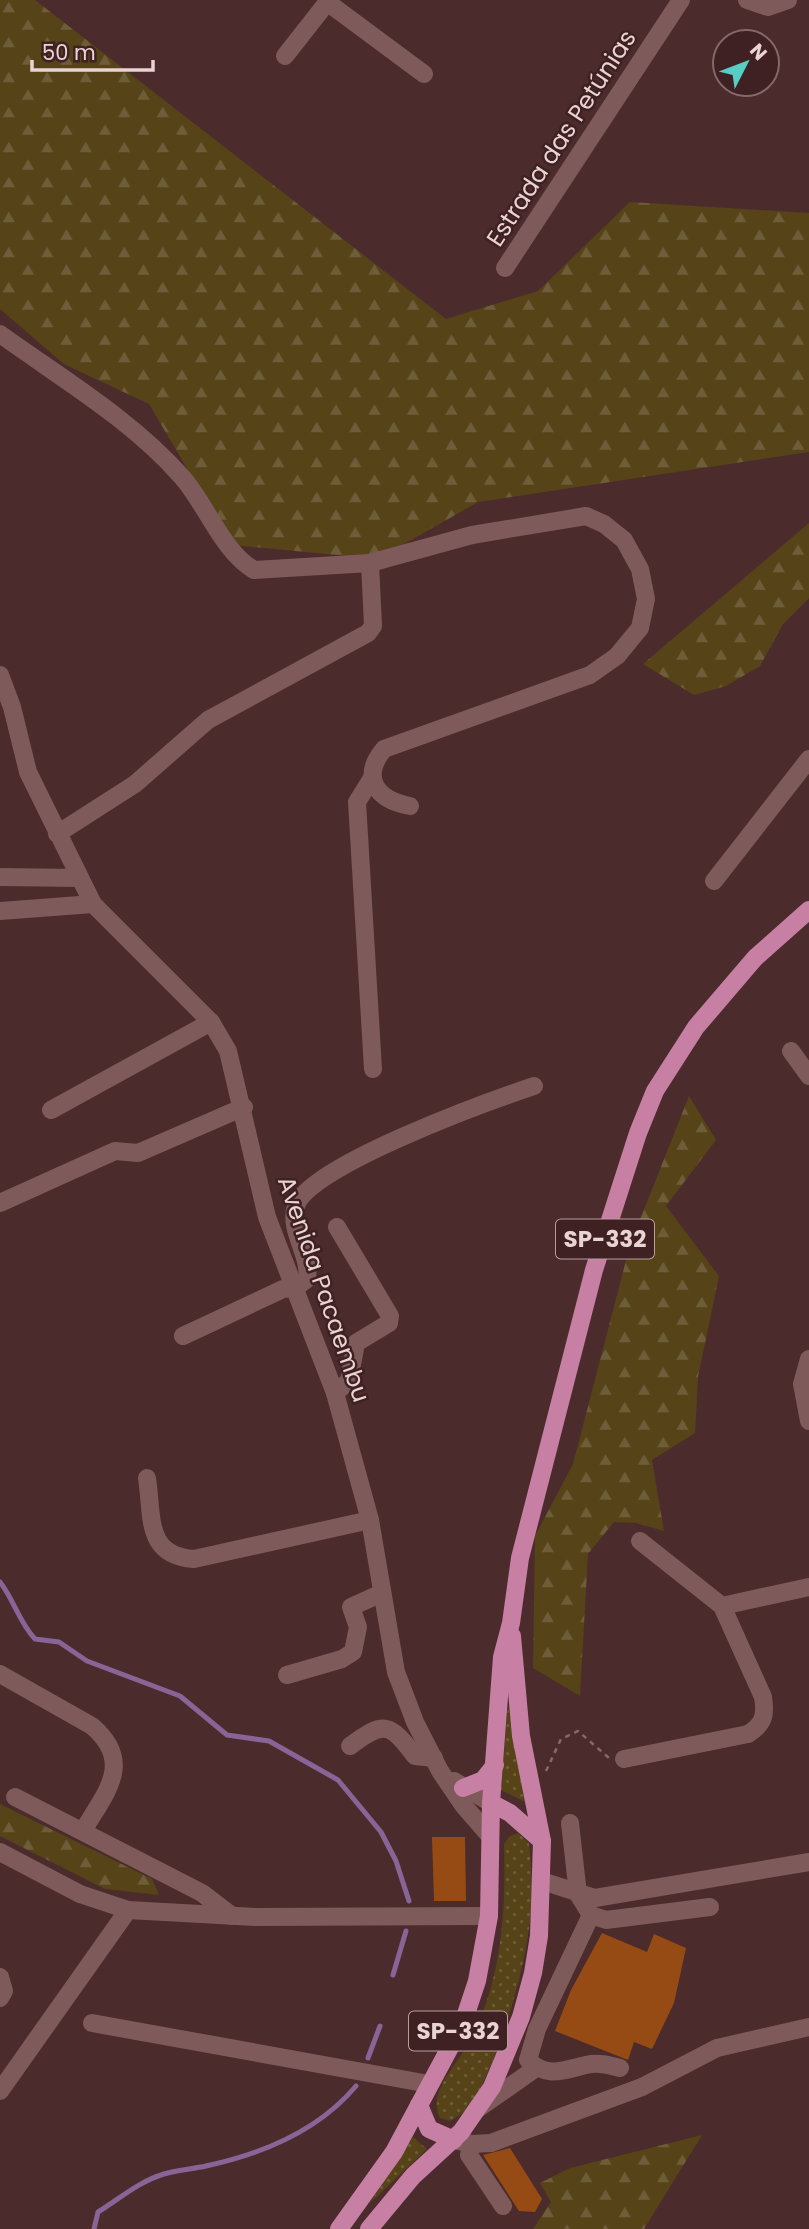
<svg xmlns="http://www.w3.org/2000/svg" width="809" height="2229" font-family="Poppins,sans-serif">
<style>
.grass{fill:url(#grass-dots)}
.forest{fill:url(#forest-firs)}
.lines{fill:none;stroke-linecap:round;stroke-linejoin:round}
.stream{stroke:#886596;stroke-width:5}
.building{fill:#964b15}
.path{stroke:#856a6a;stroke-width:2.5;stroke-dasharray:5 5;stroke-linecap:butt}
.minor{stroke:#7e5a5b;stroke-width:18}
.major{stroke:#c77fa3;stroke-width:18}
.labels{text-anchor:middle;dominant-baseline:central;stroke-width:5;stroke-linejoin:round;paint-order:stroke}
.shield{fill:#402123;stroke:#b69e9f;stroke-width:2}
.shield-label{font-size:23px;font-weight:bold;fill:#e9d4d4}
.street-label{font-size:24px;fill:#e9d4d4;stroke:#402123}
</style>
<defs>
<pattern id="grass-dots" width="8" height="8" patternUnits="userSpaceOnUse" patternTransform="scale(1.75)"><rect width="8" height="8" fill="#564318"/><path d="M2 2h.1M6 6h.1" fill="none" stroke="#6e5d39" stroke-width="1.8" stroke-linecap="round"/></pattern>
<pattern id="forest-firs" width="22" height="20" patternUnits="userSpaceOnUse" patternTransform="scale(1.75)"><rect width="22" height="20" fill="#564318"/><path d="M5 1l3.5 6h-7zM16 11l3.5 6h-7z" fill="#6e5d39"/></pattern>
</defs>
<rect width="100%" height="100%" fill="#4b2b2c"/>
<g class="grass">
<polygon points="508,1705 525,1802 501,1790"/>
<path d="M518 1833 529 1843C532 1871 533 1900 529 1928 523 1977 499 2058 473 2101 468 2110 459 2116 450 2121L440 2118C426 2091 460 2062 472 2038 502 1976 506 1911 504 1844L510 1836Z"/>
<polygon points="413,2137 427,2149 369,2204"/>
</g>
<g class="forest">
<polygon points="0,0 35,0 446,319 538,291 630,202 809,213 809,452 478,502 378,559 232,545 149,404 64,364 0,309"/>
<polygon points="809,523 809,598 783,624 760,666 726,686 694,695 643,664"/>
<polygon points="689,1096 716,1140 666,1206 719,1276 698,1377 695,1433 652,1460 664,1531 636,1523 614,1522 588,1554 580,1696 533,1668 535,1536 573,1464 630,1245"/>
<polygon points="0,1804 152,1879 159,1895 105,1889 0,1836"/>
<polygon points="702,2135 644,2229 533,2229 551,2202 540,2183 570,2168"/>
</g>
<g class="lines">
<g class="stream">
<path d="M0 1582C14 1600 19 1622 35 1639L59 1642 87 1661 180 1696 227 1735 269 1741 338 1780 381 1832 396 1861 409 1901"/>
<polyline points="393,1975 406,1931"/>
<polyline points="368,2058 380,2026"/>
<path d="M94 2229 98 2212C119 2199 140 2181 164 2174 178 2170 192 2169 206 2166 262 2154 319 2130 356 2086"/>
</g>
</g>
<g class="building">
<polygon points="432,1837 465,1837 466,1901 434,1901"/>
<polygon points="602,1933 647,1952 654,1934 686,1948 674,2003 652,2049 634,2042 628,2060 555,2031 571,1990"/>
<polygon points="510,2148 542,2199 535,2212 519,2211 483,2155"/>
</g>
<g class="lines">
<polyline class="path" points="546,1771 561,1739 578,1731 609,1758"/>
<g class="minor">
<polyline points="747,0 768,7 788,0"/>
<polyline points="327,2 424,74"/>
<polyline points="285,56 329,0"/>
<polyline points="505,268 681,0"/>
<path d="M0 334C61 378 132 420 182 477 206 504 222 551 254 570L370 563 472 535 586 516 604 524 624 540 640 569 646 599 640 628 617 656 590 675 384 749C360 778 377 800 410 806"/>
<polyline points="0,675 12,707 28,772 93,904 211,1022 228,1051 267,1217 335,1393 370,1520 396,1672 415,1722 440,1771 463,1805 490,1836"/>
<polyline points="372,778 357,802 373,1069"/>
<polyline points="57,834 135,784 208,720 368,633 373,626 370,563"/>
<polyline points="0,877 79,878"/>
<polyline points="714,881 809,759"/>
<polyline points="0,911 93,904"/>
<polyline points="791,1051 809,1076"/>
<polyline points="51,1110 211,1022"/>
<polyline points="0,1203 115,1151 138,1153 244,1107"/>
<path d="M183 1336 283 1289 295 1288 307 1279C311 1255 288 1231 296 1206 308 1166 492 1100 534 1086"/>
<polyline points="809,1359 802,1384 809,1421"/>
<polyline points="335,1393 349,1381 356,1343 389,1323 390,1316 337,1227"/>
<path d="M147 1478C153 1518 145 1555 194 1559L370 1520"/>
<polyline points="722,1606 809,1587"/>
<path d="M0 1674 92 1726C135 1763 105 1793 83 1831"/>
<polyline points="287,1675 342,1659 353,1652 358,1627 351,1607 382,1593"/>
<path d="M350 1746C384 1720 390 1723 415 1756L434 1758"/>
<path d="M624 1759 748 1734C764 1724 766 1715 763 1697L722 1606 640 1541"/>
<polyline points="454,1781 491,1803"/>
<polyline points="15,1797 202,1893 232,1916"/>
<polyline points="570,1823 578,1894 591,1915 606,1920 710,1907"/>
<polyline points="0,1852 80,1894 128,1910 255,1917 489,1916"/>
<polyline points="542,1881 595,1898 809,1862"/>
<path d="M591 1915 537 2029 528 2060C547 2079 564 2070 586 2065 598 2062 609 2065 620 2068"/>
<polyline points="0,1977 4,1991 0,1998"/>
<polyline points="92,2023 429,2084"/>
<polyline points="0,2091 128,1910"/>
<polyline points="479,2108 536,2068"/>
<polyline points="454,2140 472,2144 491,2143 642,2087 717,2048 809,2027"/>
<polyline points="472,2144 469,2155 503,2206"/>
</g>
<g class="major">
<polyline points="463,1788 483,1780 495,1765"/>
<polyline points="491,1803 510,1813 542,1841"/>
<polyline points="419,2105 429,2129 454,2140"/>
<polyline points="339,2229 394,2152 463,2023 477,1981 489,1916 491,1803 502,1657 511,1623 520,1558 594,1270 638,1133 655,1091 696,1027 755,958 809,910"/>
<polyline points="369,2229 413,2176 461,2132 492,2087 521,2017 533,1973 539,1936 542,1841 521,1736 512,1636"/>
</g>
</g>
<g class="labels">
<g class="shield">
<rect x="556" y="1219.5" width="98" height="39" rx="5"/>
<rect x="409" y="2011.5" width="98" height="39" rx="5"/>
</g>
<g class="shield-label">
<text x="605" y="1239">SP-332</text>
<text x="458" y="2031">SP-332</text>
</g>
<g class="street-label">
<text transform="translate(561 138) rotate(-57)">Estrada das Petúnias</text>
<text transform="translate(324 1289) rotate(71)">Avenida Pacaembu</text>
</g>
</g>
<g transform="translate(746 63) rotate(48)"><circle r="33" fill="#402123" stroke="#84696a" stroke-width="2"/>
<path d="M0-5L12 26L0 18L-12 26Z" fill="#56cec4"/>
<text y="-10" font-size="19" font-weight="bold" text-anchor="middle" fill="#e9d4d4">N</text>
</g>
<path d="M32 60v10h121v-10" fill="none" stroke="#e9d4d4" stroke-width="3.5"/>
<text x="42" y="60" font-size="21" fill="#e9d4d4" stroke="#402123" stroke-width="5" paint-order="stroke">50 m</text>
</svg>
